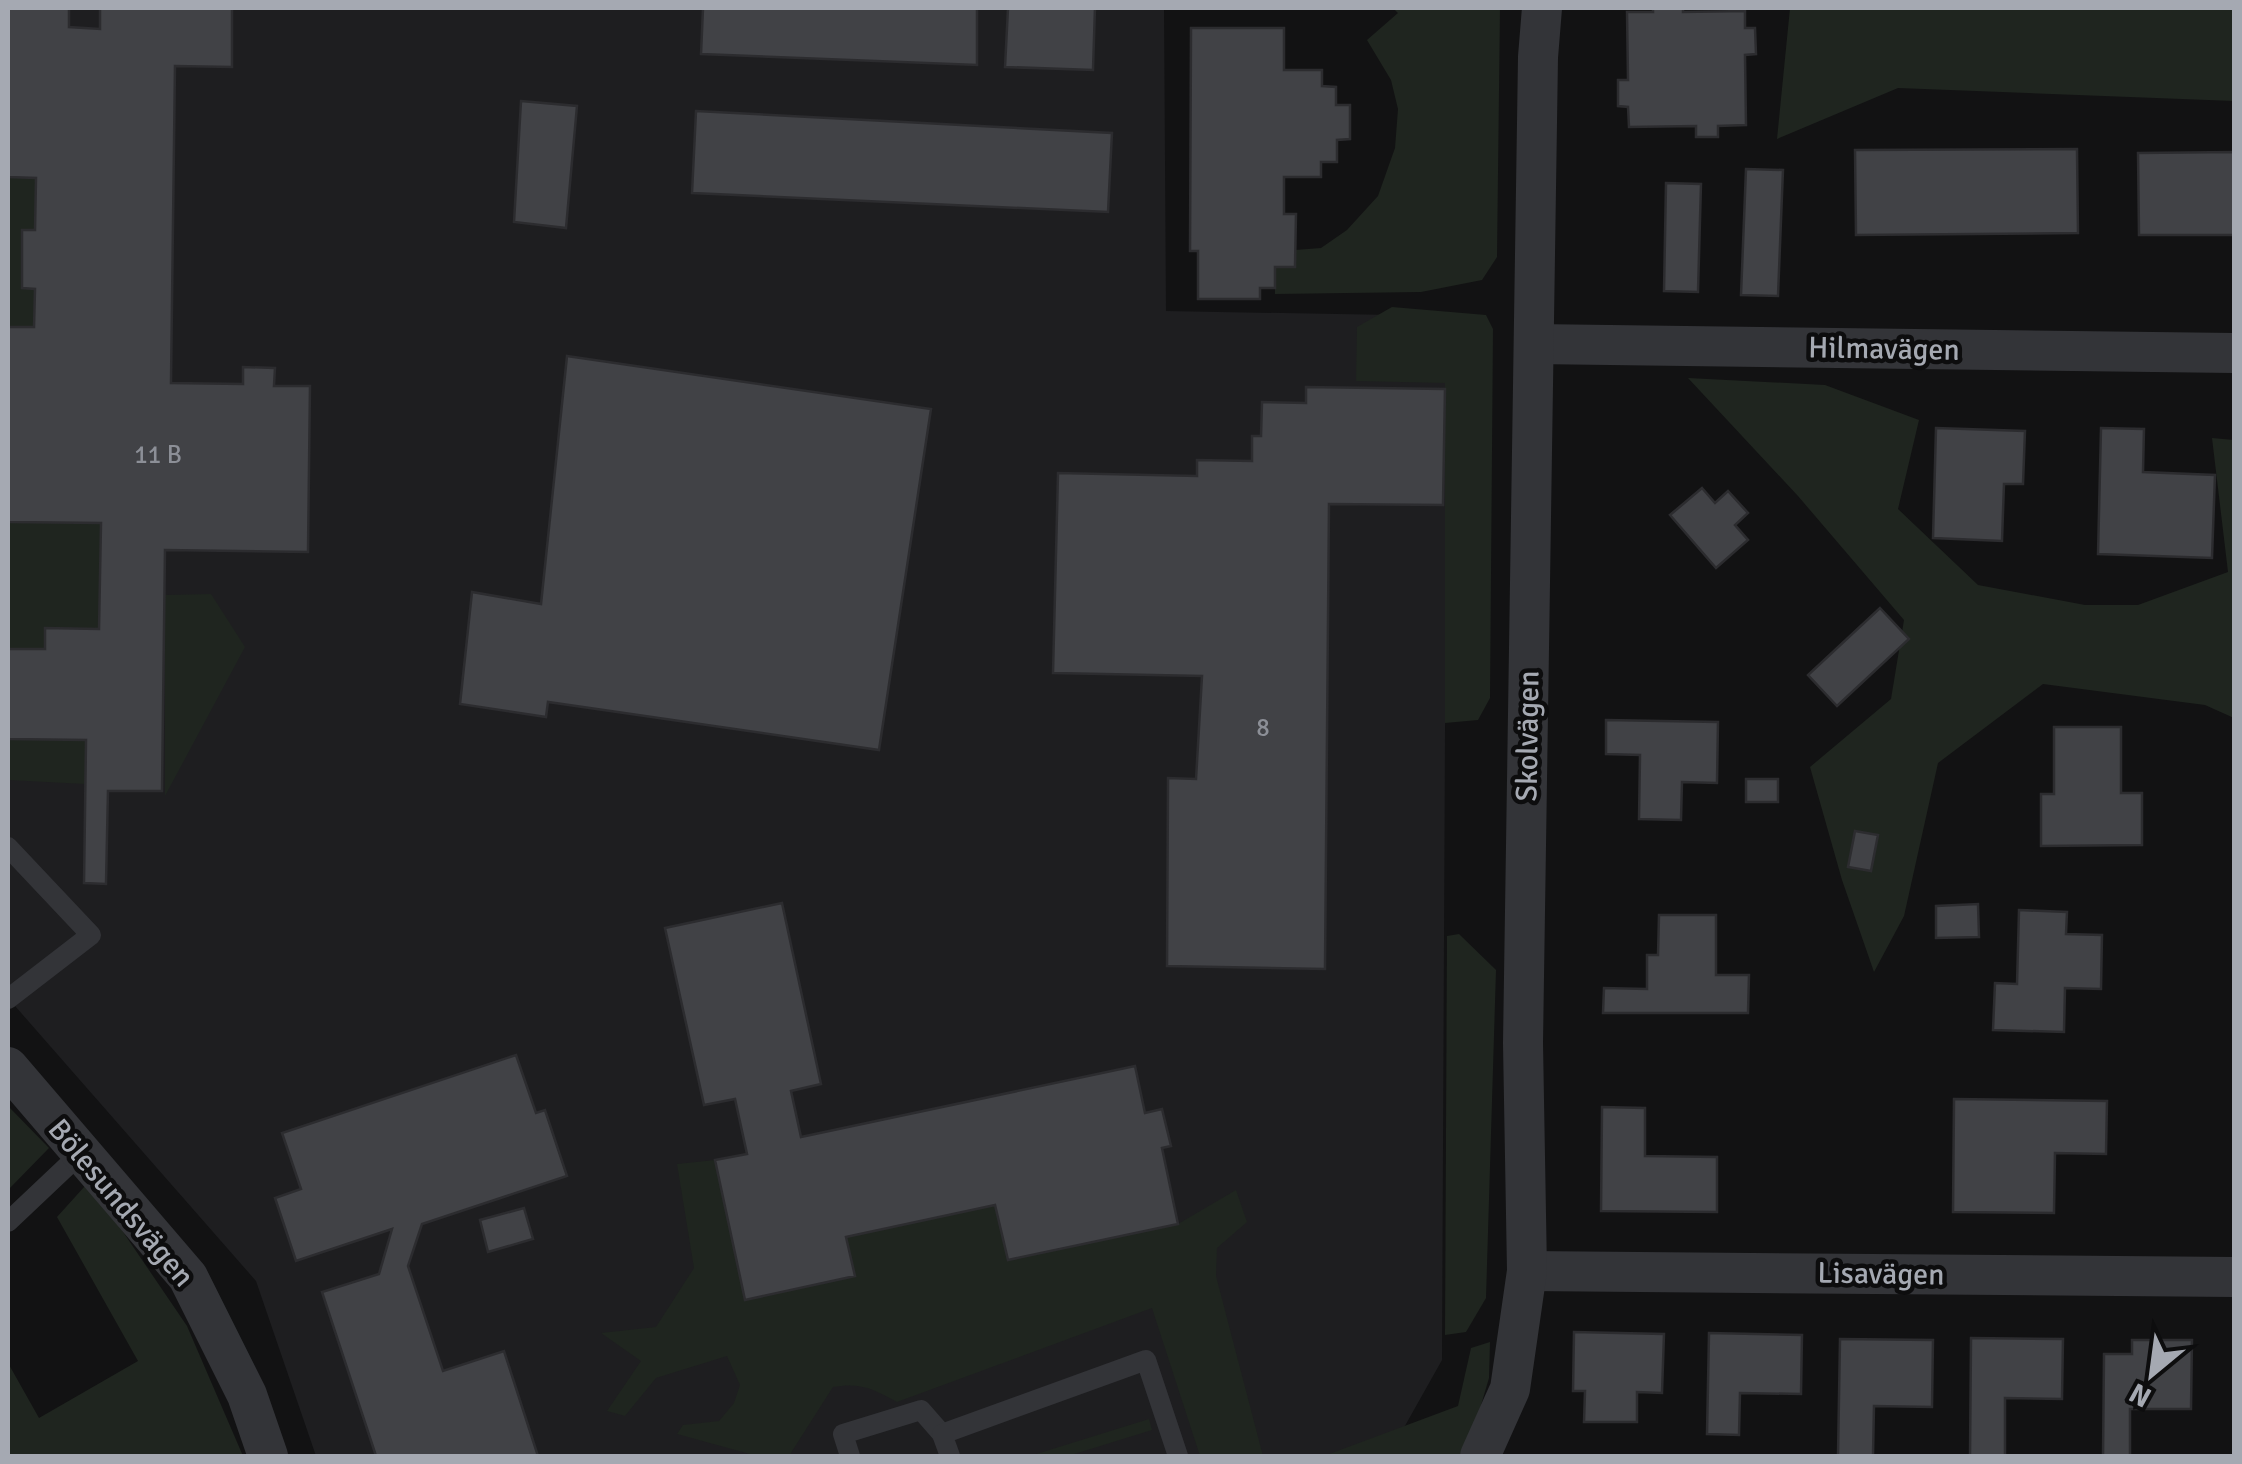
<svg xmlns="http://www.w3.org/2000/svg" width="2242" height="1464" font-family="Signika,sans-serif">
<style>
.built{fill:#1e1e20}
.green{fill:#1f251f}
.building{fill:#414246;stroke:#2c2c2f;stroke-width:2.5}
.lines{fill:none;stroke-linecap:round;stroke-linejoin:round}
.service{stroke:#333438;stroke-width:20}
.minor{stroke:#333438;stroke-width:40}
.labels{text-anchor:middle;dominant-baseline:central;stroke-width:9;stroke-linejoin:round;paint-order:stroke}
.number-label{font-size:25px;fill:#8c8f97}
.street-label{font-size:30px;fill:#a5a9b2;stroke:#0d0d0e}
</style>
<rect width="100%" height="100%" fill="#121213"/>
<polygon class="built" points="8,8 1164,8 1166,311 1447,316 1442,1360 1388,1456 316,1456 256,1281 8,998"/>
<g class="green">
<polygon points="1393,8 1500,8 1497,257 1482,280 1421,292 1275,294 1275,267 1295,267 1295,250 1321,248 1347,230 1378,196 1395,148 1398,109 1391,80 1367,40 1398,13"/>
<polygon points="1790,8 2234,8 2234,101 1898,88 1777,139"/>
<polygon points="8,177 36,178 35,230 22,230 22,288 35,289 34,327 8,327"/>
<polygon points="1392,307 1486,315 1493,329 1490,698 1478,720 1445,723 1445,383 1356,381 1357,327"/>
<polygon points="1688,378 1825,385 1919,420 1898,509 1978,585 2085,605 2138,605 2228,572 2212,438 2234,440 2234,718 2205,705 2043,684 1938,763 1904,916 1874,972 1842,880 1810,767 1891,699 1904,620 1798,496"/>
<polygon points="8,522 101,523 99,629 45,628 45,649 8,649"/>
<polygon points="211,594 245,647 165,796 165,595"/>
<polygon points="8,739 86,740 85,784 8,780"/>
<polygon points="1459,934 1496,970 1486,1298 1466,1332 1445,1335 1447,936"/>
<polygon points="8,1106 49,1148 8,1190"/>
<path d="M715 1160 745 1299 854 1276 846 1237 995 1205 1008 1260 1178 1224 1236 1190 1247 1222 1217 1248 1216 1276 1263 1456H1200L1152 1308 897 1402C874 1389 860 1382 833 1387L789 1456H757L677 1434 683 1425 719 1421 734 1403 740 1385 727 1356 656 1378 625 1416 607 1411 641 1361 601 1333 656 1327 694 1268 677 1164Z"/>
<polygon points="85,1186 119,1226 187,1326 243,1456 8,1456 8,1363 39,1418 138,1361 57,1217"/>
<polygon points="1490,1342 1489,1378 1466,1456 1324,1456 1458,1406 1471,1348"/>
<polygon points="1149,1419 1152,1430 1068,1456 1030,1456"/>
</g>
<g class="building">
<polygon points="8,8 69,8 69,27 100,29 100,8 232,8 232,67 175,66 171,383 243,384 243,367 275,368 274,386 310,386 308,552 165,550 162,791 108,791 106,884 84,883 86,740 8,739 8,649 45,649 45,628 99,629 101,523 8,522 8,327 34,327 35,289 22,288 22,230 35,230 36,178 8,177"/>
<polygon points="703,8 977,8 977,65 701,54"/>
<polygon points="1008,8 1095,8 1093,70 1005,67"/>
<polygon points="1653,8 1683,8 1683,12 1745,11 1745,28 1755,28 1756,54 1745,55 1746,125 1718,126 1718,137 1696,137 1696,126 1629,127 1628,107 1618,106 1618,80 1628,80 1627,12 1653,12"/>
<polygon points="1191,28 1284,28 1284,70 1322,70 1322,86 1336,87 1336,105 1350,105 1350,139 1337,140 1337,162 1321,162 1321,177 1284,177 1284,214 1296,214 1295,267 1275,267 1275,288 1260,288 1260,299 1198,299 1198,251 1190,251"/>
<polygon points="521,101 577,106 566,228 514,222"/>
<polygon points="696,111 1112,133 1108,212 692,193"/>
<polygon points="2077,149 2078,233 1856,235 1855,150"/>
<polygon points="2234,152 2234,235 2139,235 2138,153"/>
<polygon points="1746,169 1783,170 1778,296 1741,295"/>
<polygon points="1666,183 1701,184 1698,292 1664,291"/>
<polygon points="567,356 931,409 879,750 548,702 546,717 460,704 472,592 541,604"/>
<polygon points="1306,387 1445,389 1443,505 1329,504 1325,969 1167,966 1168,778 1196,779 1202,676 1053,673 1058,473 1197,476 1197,460 1252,461 1252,436 1261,436 1262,402 1306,403"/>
<polygon points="1936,428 2025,431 2023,484 2004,484 2002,541 1933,538"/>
<polygon points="2101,428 2144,429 2143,472 2215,475 2212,558 2098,554"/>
<polygon points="1702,488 1715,503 1728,491 1748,513 1735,525 1748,540 1716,568 1670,515"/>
<polygon points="1880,608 1909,639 1837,706 1808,675"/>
<polygon points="1606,720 1718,722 1717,783 1682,782 1681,820 1639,819 1640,755 1606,754"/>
<polygon points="2054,727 2121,727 2121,793 2142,793 2142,845 2041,846 2041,794 2054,794"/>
<rect x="1746" y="779" width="32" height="23"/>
<polygon points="1855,831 1878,835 1871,871 1848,867"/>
<polygon points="782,903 821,1084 791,1091 801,1137 1135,1066 1145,1113 1162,1109 1171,1146 1162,1148 1178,1224 1008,1260 995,1205 846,1237 855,1276 745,1300 715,1160 747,1154 735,1099 704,1105 665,928"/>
<polygon points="1978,904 1979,937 1936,938 1936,906"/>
<polygon points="2019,910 2067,912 2066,934 2102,935 2101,989 2065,988 2064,1032 1993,1030 1995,983 2017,984"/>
<polygon points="1659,915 1716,915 1716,975 1749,975 1748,1013 1603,1013 1604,988 1647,989 1647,955 1658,955"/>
<polygon points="516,1055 536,1113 545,1110 567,1176 422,1224 408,1266 443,1371 504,1351 538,1456 376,1456 322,1292 379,1274 392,1229 296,1261 275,1198 301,1189 282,1133"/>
<polygon points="1954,1099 2107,1101 2106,1154 2055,1153 2054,1213 1953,1212"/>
<polygon points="1602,1107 1645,1108 1645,1156 1717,1157 1717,1212 1601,1211"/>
<polygon points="524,1208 533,1239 488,1252 480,1220"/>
<polygon points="1574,1332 1664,1334 1662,1393 1637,1392 1637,1422 1584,1422 1585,1391 1573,1391"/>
<polygon points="1709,1333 1802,1335 1801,1394 1740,1393 1739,1435 1707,1434"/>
<polygon points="1971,1338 2063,1339 2062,1399 2005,1398 2005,1456 1970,1456"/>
<polygon points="1840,1339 1933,1340 1932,1407 1874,1406 1873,1456 1838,1455"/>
<polygon points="2132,1340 2192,1340 2191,1409 2130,1409 2130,1456 2103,1456 2104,1354 2132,1354"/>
</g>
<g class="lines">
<g class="service">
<polyline points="8,847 91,935 8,999"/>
<polyline points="8,1222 81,1153"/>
<polyline points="850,1456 843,1434 921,1410 942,1434"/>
<polyline points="950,1456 942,1434 1146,1360 1178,1456"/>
</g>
<g class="minor">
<polyline points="1534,344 2234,353"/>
<polyline points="8,1067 188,1277 247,1395 268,1456"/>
<polyline points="1527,1271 2234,1277"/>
<polyline points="1480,1456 1510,1389 1527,1271 1523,1043 1538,57 1542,8"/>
</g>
</g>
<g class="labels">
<g class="number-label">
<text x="158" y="454">11 B</text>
<text x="1263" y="727">8</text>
</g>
<g class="street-label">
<text transform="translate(1884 349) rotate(1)">Hilmavägen</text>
<text transform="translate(1528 736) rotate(-89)">Skolvägen</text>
<text transform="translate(121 1203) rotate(50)">Bölesundsvägen</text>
<text transform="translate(1881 1274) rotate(1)">Lisavägen</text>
</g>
</g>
<rect width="2242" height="1464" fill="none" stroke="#a5a9b2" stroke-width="20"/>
<g transform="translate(2152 1374) rotate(209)" stroke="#0d0d0e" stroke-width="8" paint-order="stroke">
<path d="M0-8L18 38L0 25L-18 38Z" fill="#a5a9b2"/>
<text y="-15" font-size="28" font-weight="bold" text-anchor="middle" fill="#a5a9b2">N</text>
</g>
</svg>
